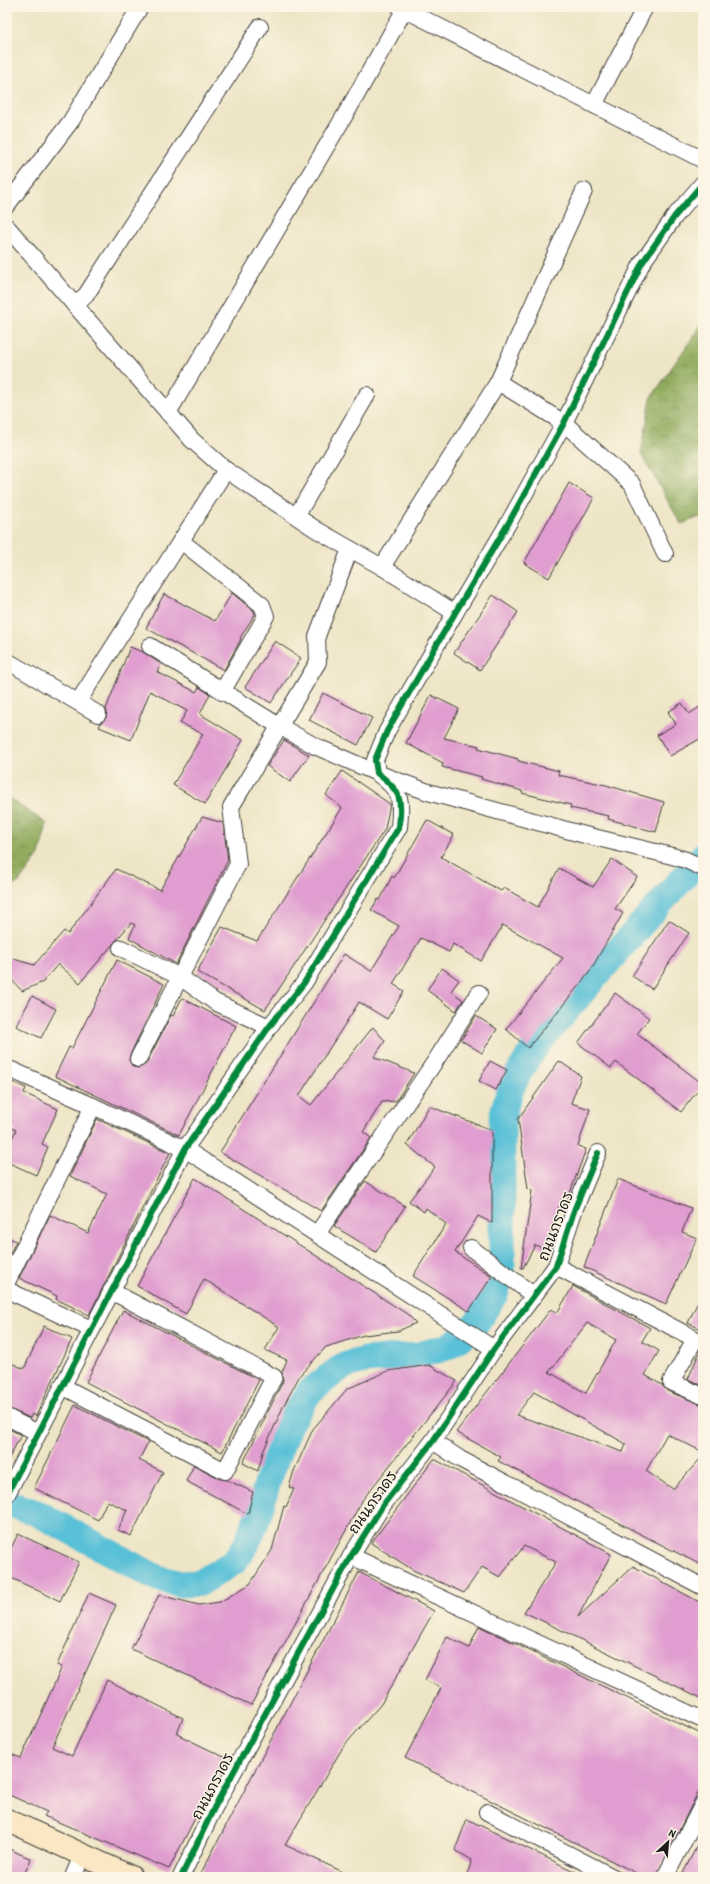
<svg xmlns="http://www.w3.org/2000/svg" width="710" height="1884" font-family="'Patrick Hand','Playpen Sans Thai',sans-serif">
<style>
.forest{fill:url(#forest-crowns);stroke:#56643d}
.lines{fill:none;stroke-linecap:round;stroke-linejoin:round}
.river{stroke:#59c0d7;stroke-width:27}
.building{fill:#e09dcf;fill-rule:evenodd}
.street-casing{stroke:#3c3a36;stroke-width:18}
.secondary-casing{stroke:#3c3a36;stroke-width:24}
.street{stroke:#fff;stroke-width:16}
.secondary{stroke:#fbe7c3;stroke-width:22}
.cycleway-casing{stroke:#fcf5e5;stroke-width:8}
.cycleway{stroke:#00873e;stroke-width:6}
.labels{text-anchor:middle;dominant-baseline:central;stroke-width:3;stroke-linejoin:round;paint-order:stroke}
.street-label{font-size:15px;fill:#1c1c1c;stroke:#fcf5e5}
</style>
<defs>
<pattern id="forest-crowns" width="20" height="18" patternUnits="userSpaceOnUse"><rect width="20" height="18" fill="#91ac5e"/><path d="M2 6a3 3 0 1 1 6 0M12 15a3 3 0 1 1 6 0" fill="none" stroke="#768b4d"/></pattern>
</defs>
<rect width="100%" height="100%" fill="#fcf5e5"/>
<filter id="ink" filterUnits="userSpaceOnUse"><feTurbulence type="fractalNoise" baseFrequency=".025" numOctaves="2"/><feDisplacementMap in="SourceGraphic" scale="8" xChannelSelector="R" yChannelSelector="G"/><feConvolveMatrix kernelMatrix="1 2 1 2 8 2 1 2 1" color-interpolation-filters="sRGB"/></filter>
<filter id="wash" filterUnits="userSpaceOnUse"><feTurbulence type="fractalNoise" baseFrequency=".012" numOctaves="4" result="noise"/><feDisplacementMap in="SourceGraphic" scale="16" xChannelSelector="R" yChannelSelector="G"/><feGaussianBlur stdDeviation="0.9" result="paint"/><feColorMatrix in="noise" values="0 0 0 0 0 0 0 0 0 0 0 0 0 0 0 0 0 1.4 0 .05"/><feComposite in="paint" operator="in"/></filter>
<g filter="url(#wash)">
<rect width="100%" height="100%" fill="#eee5c6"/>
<g class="forest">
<polygon points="703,322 703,516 681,524 641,454 651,398"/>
<polygon points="7,797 47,824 39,855 19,882 7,890"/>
</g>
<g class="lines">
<path class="river" d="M7 1503 37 1513 157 1578 181 1584 200 1583 234 1562 246 1545 258 1516 269 1477 289 1424 310 1391 343 1366 365 1360 416 1356 447 1347 463 1336 477 1322 495 1294 499 1282 502 1263V1121C509 1069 551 1029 584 990 623 944 663 900 703 856"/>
</g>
<g id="blocks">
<g class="building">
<polygon points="569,483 594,498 549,578 524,563"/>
<polygon points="232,593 254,611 255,614 240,638 241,639 224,670 146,628 164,594 215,621"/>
<polygon points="493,595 518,612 480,670 454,653"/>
<polygon points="275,641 301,658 271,703 245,687"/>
<polygon points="130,647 143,652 161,664 157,672 196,692 199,687 210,694 200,714 243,740 205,804 173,785 203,734 180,723 187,711 150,691 131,740 99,727 101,723 106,718 106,709"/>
<polygon points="323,693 372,718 358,745 309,720"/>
<polygon points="431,695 459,709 444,738 479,746 478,748 518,759 518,761 559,771 558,775 606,785 664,802 656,832 608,819 609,816 570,808 571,805 522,793 522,791 481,779 482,777 442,767 443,763 406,743"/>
<polygon points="682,703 689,714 703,705 703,737 670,756 657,735 676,724 668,712"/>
<polygon points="284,740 309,755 290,782 267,766"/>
<polygon points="342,771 390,804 385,829 265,1010 197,972 222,927 257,941 342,808 326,795"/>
<polygon points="202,817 223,823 228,860 176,964 129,938 135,925 131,923 80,983 58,964 43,982 22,991 7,975 7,957 34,965 64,931 68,934 116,869 160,890"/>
<polygon points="427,820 454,835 441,857 501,891 504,888 538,907 559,868 593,887 612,859 637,877 615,909 623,913 589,973 528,1048 506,1029 563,958 503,925 481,961 453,944 449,952 421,938 393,984 404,991 387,1019 359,1002 299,1096 311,1105 373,1027 385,1041 374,1057 414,1073 396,1101 382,1102 363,1132 371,1138 321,1211 220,1152 344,954 371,971 399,926 371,910 378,899 380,900 392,876 394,878"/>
<polygon points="669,920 689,933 652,989 632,976"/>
<polygon points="117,960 164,984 130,1055 129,1060 133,1067 139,1068 146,1064 171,1015 173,1016 182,998 236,1026 179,1135 55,1076 69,1047 72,1048"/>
<polygon points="442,968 459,980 451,991 463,1000 456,1011 427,990"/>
<polygon points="615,993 649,1018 637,1034 703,1084 681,1112 616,1062 611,1068 578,1043"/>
<polygon points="32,996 56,1009 41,1038 16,1026"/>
<polygon points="476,1016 497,1029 482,1053 461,1040"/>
<polygon points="490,1061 507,1070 496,1090 479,1081"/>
<polygon points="559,1061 581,1076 571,1103 590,1109 578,1146 586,1149 567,1201 562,1199 545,1249 535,1245 523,1268 521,1268 532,1190 528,1189 518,1119"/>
<polygon points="7,1080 26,1088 24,1093 58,1109 42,1144 48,1147 36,1175 7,1162 7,1149 16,1130 7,1125"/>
<polygon points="429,1106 492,1130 492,1223 478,1216 455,1252 492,1276 469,1311 413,1276 446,1224 426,1208 424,1212 409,1201 435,1167 407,1145"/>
<polygon points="97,1119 170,1153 89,1315 56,1299 57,1296 19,1278 50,1215 88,1233 107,1194 70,1176"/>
<polygon points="195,1178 407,1314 416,1323 398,1331 364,1335 326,1347 300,1375 283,1407 263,1452 258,1471 243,1463 283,1381 282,1372 287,1360 265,1350 279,1327 204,1279 186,1314 137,1286"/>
<polygon points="618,1179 691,1208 682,1232 697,1238 666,1304 584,1267"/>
<polygon points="365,1181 405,1206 376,1252 334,1226"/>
<polygon points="7,1237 16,1241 7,1260"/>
<path d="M573 1286 650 1328 642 1341 659 1351 645 1375 662 1385 667 1391 703 1405V1452L667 1434 646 1471 673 1489 703 1456V1566L498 1461 501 1457 456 1432 551 1309 557 1313ZM587 1323 616 1340 586 1393 549 1372ZM534 1392 626 1444 623 1452 516 1415Z"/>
<polygon points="703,1291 703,1330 688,1323"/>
<polygon points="123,1310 259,1380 222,1452 86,1382"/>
<polygon points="44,1326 72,1339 36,1416 32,1414 30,1418 7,1408 7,1361 24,1369"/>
<polygon points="703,1344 703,1386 688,1379"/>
<polygon points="429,1365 457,1381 363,1499 251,1705 131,1649 159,1595 199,1605 220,1602 250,1584 272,1550 284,1506 286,1507 294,1489 289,1487 294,1471 313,1429 347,1389 388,1371"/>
<polygon points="75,1405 148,1442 139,1460 163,1472 131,1536 118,1530 127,1510 107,1501 98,1520 34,1488"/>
<polygon points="7,1428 21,1435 7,1462"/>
<polygon points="434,1459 611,1554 578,1617 633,1566 703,1604 703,1699 524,1612 556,1562 524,1546 500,1577 482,1567 464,1593 413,1570 371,1543"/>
<polygon points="194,1465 221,1479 227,1480 253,1492 248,1514 186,1481"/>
<polygon points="18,1534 79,1562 60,1601 7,1576 7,1556"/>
<polygon points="359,1572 434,1611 381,1704 343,1747 285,1845 354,1877 199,1877"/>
<polygon points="89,1593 116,1605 52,1747 72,1756 107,1680 183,1718 177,1734 226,1758 169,1869 44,1816 47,1812 7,1794 7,1763 11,1754 21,1758 62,1667 57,1665"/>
<polygon points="479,1626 703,1735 703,1782 656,1877 644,1877 405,1758 441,1688 425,1680 447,1637 469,1648"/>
<polygon points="467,1819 586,1877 466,1877 472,1860 455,1850"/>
<polygon points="703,1834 703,1877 681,1877"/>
<polygon points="7,1848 31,1859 23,1877 7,1877"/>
</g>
</g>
</g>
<g filter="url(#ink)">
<use href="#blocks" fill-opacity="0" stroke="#3c3a36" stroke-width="1"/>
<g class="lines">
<g class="street-casing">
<g id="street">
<polyline points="400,7 703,160"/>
<polyline points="594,105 645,7"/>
<polyline points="7,205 71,121 140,7"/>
<polyline points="7,227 192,440 226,470 244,482 317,530 382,567 455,613"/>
<polyline points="75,306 86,295 260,27"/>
<polyline points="498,382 564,423 632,484 665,554"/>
<polyline points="168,413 348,110 406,7"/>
<polyline points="297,515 367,395"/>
<polyline points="181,541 262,605 266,616 222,692"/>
<polyline points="382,567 498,382 584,191"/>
<polyline points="150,646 279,726 315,746 377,773 428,792 581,834 672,856 686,860 703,868"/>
<polyline points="7,661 98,714"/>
<polyline points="78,702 226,470"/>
<polyline points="121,948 180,977 215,1002 269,1027"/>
<polyline points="138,1059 238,864 231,807 318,662 317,636 350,549"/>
<polyline points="7,1068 93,1106 185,1149 494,1349"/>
<polyline points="317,1234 434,1063 479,993"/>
<polyline points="471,1248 533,1295"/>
<polyline points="556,1266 695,1339 671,1382 703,1396"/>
<polyline points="7,1282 93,1106"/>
<polyline points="7,1290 91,1329"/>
<polyline points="62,1386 225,1471 274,1377 111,1291"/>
<polyline points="7,1417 38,1433"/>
<polyline points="433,1441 460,1459 703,1587"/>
<path d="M7 1494 185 1149 269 1027 304 983 399 827C402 797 401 791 377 773L375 760 387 731 455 613 509 522 564 423 642 263 675 216 703 183"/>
<polyline points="351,1556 703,1720"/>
<polyline points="487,1812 613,1877"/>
<polyline points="73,1877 82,1855"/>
<polyline points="181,1877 214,1808 351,1556 383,1505 433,1441 494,1349 556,1266 575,1208 598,1153"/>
<polyline points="665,1877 703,1804"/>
</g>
</g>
<g class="secondary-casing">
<polyline id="secondary" points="7,1820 131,1877"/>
</g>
<use href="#street" class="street"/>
<use href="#secondary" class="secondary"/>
<g class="cycleway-casing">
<g id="cycleway">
<path d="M7 1494 185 1149 269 1027 304 983 399 827C402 797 401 791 377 773L375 760 387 731 455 613 509 522 564 423 642 263 675 216 703 183"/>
<polyline points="181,1877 214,1808 351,1556 383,1505 433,1441 494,1349 556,1266 575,1208 598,1153"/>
</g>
</g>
<use href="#cycleway" class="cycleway"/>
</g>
</g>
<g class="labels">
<g class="street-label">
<text transform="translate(555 1226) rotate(-69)">ถนนภราดร</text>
<text transform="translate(372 1502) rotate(-55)">ถนนภราดร</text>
<text transform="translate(212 1786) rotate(-62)">ถนนภราดร</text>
</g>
</g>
<rect width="710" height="1884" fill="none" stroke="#fcf5e5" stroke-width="24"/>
<g transform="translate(668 1842) rotate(26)" stroke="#fcf5e5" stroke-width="3" paint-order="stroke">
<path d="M0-3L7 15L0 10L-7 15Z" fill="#1c1c1c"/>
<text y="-6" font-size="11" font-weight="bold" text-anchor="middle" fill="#1c1c1c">N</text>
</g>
</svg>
